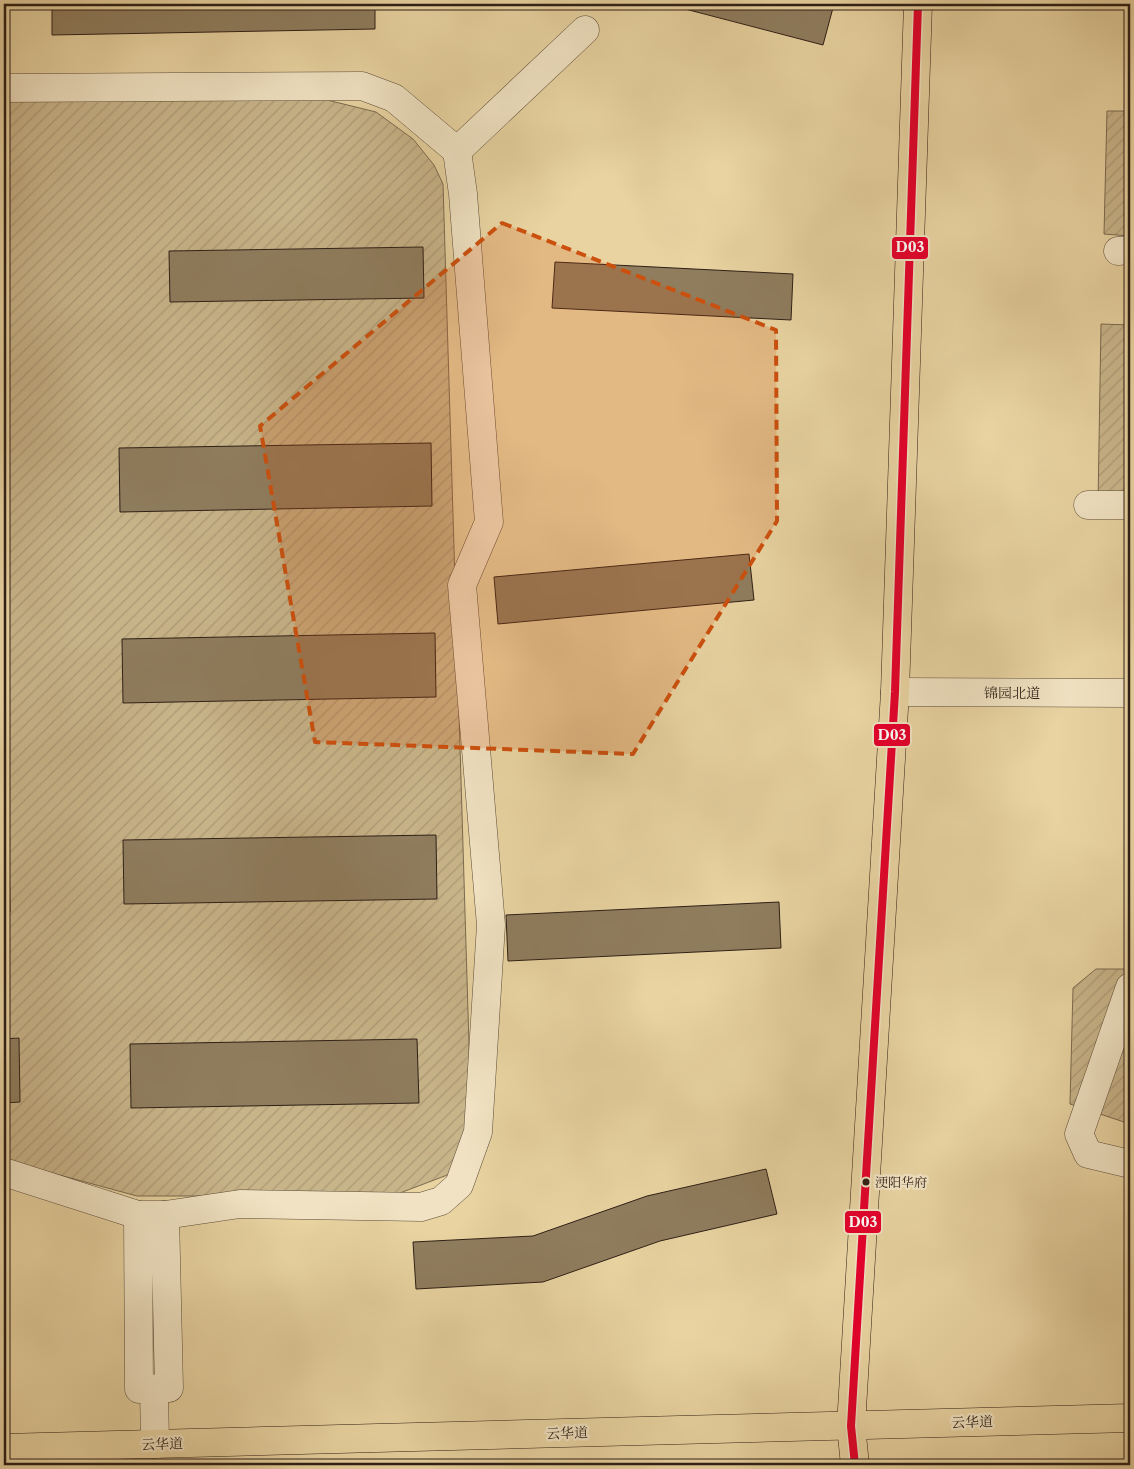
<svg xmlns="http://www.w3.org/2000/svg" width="1134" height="1469" font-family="'Libre Caslon Text','Noto Serif SC',serif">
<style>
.garden{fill:url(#garden-furrows);stroke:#7b6a50}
.building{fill:#8f7d5e;stroke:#2e1f16}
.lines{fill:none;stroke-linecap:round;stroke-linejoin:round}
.minor-casing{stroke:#5c4c39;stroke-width:29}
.major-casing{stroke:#2e1f16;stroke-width:29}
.minor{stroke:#f0e2c2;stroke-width:28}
.major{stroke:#e8d3a1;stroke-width:28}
.bus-1-casing{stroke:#f0e2c2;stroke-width:11}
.bus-1{stroke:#e4002b;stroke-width:8}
.marked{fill:#cc500e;fill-opacity:0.2;stroke:#cc500e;stroke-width:4;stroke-dasharray:10 6;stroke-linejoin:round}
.bus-dot{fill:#2e1f16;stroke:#f0e2c2;stroke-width:2}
.labels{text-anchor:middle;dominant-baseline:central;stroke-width:4.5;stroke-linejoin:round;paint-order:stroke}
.bus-label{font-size:13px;fill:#2e1f16;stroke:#f0e2c2;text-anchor:start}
.street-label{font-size:14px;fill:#2e1f16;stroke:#f0e2c2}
.line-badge{stroke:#f0e2c2;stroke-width:2}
.badge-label{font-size:14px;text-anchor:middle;font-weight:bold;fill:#fff}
</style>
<defs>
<pattern id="garden-furrows" width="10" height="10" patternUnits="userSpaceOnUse" patternTransform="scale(1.25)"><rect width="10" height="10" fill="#c8b489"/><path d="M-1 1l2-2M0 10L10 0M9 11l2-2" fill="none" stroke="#ac9a76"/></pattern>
</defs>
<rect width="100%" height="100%" fill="#e8d3a1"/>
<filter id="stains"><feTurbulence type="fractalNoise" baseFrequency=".004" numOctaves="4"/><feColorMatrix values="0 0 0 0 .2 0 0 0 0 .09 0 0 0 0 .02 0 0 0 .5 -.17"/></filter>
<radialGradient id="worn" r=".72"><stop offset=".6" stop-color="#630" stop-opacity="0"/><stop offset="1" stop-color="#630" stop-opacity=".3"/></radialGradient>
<g class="garden">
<polygon points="4,99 323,99 376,112 413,139 434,165 443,184 472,1144 450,1174 392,1196 137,1196 4,1160"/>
<polygon points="1107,111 1130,111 1130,236 1104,234"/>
<polygon points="1101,324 1130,325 1130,497 1098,504"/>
<polygon points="1096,969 1130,969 1130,1124 1070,1104 1073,988"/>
</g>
<g class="building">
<polygon points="52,4 375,4 375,29 52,35"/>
<polygon points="666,4 834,4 823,45"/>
<polygon points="423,247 424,298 170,302 169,251"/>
<polygon points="555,262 793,274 791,320 552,308"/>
<polygon points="431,443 432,506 120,512 119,448"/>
<polygon points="749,554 754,600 498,624 494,577"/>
<polygon points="435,633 436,697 123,703 122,639"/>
<polygon points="4,662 6,662 7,726 4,726"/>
<polygon points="436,835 437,899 124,904 123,840"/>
<polygon points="4,848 9,848 10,912 4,912"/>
<polygon points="779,902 781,948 508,961 506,915"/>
<polygon points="19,1038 20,1102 4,1103 4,1039"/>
<polygon points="417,1039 419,1103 131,1108 130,1044"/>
<polygon points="766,1169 777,1214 660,1241 543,1282 416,1289 413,1242 533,1236 647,1196"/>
</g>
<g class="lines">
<g class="minor-casing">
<g id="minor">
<polyline points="4,88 362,86 394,98 457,151 463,194 489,522 462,585 491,925 478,1132 459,1185 441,1201 421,1207 240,1204 165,1215 138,1215 4,1172"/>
<polyline points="457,151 585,30"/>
<polyline points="1118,251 1130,250"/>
<polyline points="1088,505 1130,505"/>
<polyline points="895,692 1130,693"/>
<polyline points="1130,987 1079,1134 1088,1154 1130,1164"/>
<polyline points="138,1215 139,1389 169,1388 165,1215"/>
<polyline points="154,1389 155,1444"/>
<polyline points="65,1447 65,1465"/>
</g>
</g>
<g class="major-casing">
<g id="major">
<polyline points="4,1448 1130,1418"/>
<polyline points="855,1465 851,1426 895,692 918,4"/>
</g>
</g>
<use href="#minor" class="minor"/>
<use href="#major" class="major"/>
<g class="bus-1-casing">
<polyline id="bus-1" points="855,1465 851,1426 895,692 918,4"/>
</g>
<use href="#bus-1" class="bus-1"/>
</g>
<path class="marked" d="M502 223 776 330 777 521 633 754 315 742 260 426Z"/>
<circle class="bus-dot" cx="866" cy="1182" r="4.5"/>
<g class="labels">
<g class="bus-label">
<text x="875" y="1182">浭阳华府</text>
</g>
<g class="street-label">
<text x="1012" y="693">锦园北道</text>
<text transform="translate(972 1422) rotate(-2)">云华道</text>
<text transform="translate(567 1433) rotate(-2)">云华道</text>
<text transform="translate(162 1444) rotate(-2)">云华道</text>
</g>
</g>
<g class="line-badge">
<rect x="891" y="236" width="38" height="24" rx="5" fill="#e4002b"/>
<rect x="873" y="723" width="38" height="24" rx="5" fill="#e4002b"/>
<rect x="844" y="1210" width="38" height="24" rx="5" fill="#e4002b"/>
</g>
<g class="badge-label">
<text x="910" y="252">D03</text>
<text x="892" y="740">D03</text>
<text x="863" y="1227">D03</text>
</g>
<rect width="1134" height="1469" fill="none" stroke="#e8d3a1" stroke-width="20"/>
<rect x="5" y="5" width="1124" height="1459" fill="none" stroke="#2e1f16" stroke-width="2.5"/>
<rect x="10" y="10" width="1114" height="1449" fill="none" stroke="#2e1f16"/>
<rect width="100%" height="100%" filter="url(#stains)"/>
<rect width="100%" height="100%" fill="url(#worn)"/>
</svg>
